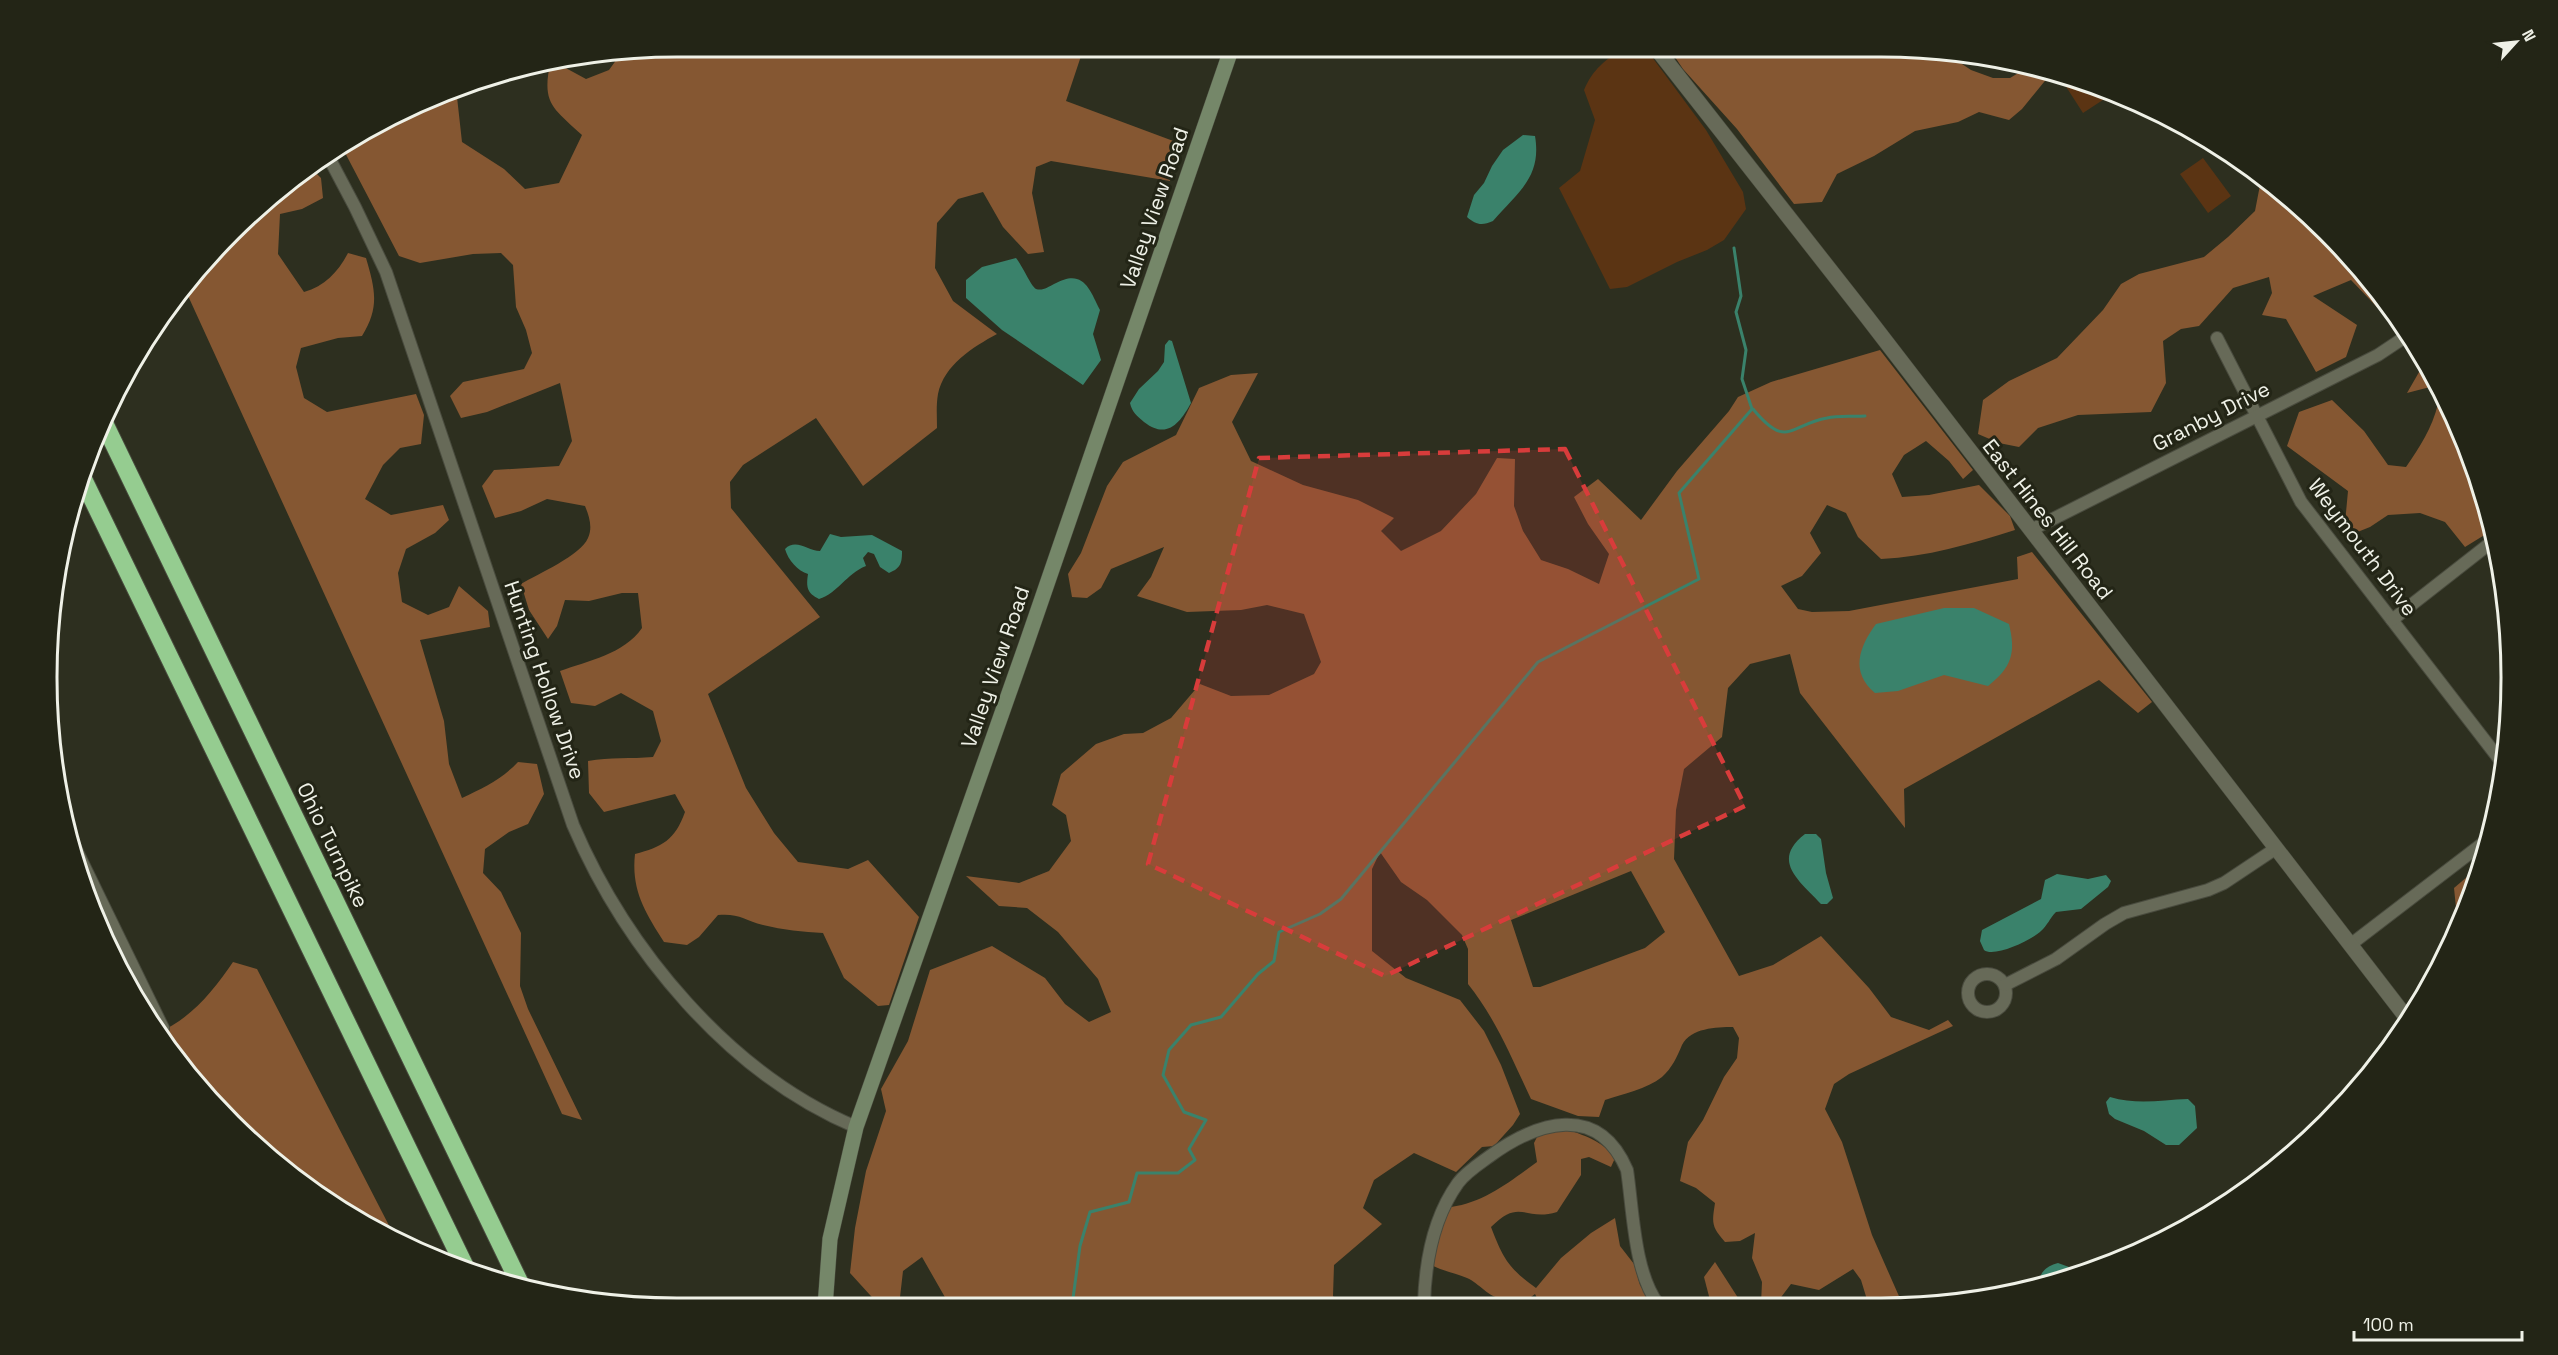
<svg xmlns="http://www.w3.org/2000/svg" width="2558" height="1355" font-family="'Space Grotesk',sans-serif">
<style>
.green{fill:#5b3413}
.forest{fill:#855732;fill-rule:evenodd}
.water{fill:#3a826b}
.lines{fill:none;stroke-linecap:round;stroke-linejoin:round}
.stream{stroke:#3a826b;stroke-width:3}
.minor-casing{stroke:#494b3e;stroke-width:14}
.tertiary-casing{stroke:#494b3e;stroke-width:16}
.secondary-casing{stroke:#494b3e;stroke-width:16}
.motorway-casing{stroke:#494b3e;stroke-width:20}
.minor{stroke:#676a58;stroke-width:12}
.tertiary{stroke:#676a58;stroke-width:15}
.secondary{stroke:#758769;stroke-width:15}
.motorway{stroke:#95cc90;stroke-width:18}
.marked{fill:#d83c3b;fill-opacity:0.2;stroke:#d83c3b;stroke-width:4.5;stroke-dasharray:12 8;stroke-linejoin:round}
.labels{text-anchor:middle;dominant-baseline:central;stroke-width:6;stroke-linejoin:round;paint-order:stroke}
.street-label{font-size:21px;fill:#eff1e7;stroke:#232516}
.rim{fill:none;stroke:#eff1e7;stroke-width:3}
</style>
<rect width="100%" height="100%" fill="#2d2f1f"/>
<g class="green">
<path d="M1624 48H1643L1649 53 1706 130 1743 192 1746 209 1724 240 1707 250 1677 262 1627 287 1610 289 1559 188 1580 171 1595 120 1584 90C1593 69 1605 60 1624 48Z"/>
<polygon points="2074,79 2112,94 2083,113 2065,85"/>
<polygon points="2203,158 2231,196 2208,213 2180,174"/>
</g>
<g class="forest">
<path d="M678 47H1084L1066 101 1176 142 1170 181 1051 161 1036 167 1032 193 1044 252 1028 254 1003 227 983 192 958 199 937 223 935 268 953 301 997 334C973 347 944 365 938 394 936 405 937 417 937 428L863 486 816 418 743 465 730 482 731 508 820 617 708 694 746 788 774 833 798 862 848 869 868 860 919 917 889 1005 878 1006 844 978 823 933C803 932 783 930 763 925 745 920 738 913 718 915L699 937 687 945 664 942C645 912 631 890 635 854 662 847 675 840 685 812L675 794 604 812 589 793 588 761C610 757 631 759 653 757L661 741 653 711 621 693 595 706 571 703 560 671C588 661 624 654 642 628L638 593H622L589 601 565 600 557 626 548 639 529 610 521 584C538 574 581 555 588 538 593 527 589 516 585 506L547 499 521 511 495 518 482 486 494 470 559 466 572 441 560 383 487 412 461 418 450 396 463 382 524 369 532 353 526 330 516 307 513 265 501 253 473 254 420 263 399 256 341 145 362 131 456 88 462 142 504 169 525 189 559 183 582 135C552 107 541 103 551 60L586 79 609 70 622 52Z"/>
<polygon points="1669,48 1921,48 1944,52 1971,70 1993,78 2010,78 2030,66 2053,71 2022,109 2009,120 1979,112 1958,122 1915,131 1874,156 1837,174 1822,202 1794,204 1737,129 1683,69"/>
<path d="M309 166 321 178 323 198 302 209 280 214 278 254 304 292C325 286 338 272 348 253L366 258C375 289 380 307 362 336L338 338 301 348 296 367 304 398 327 412 416 394 424 415 421 444 400 448 383 465 365 499 391 515 443 505 449 520 435 533 406 549 398 573 402 602 428 615 449 607 459 586 488 611 490 627 420 640 444 721 449 764 462 798C483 788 502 779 518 762L537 764 544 794 528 824 509 832 485 849 483 873 501 892 521 933 520 986 528 1009 582 1120 562 1114 184 287 203 261 257 211 265 208C273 190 293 177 309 166Z"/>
<polygon points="2251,169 2265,177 2355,262 2400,325 2397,328 2351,280 2313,296 2357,325 2346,357 2316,372 2286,319 2262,315 2272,293 2269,277 2233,288 2199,326 2181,329 2163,341 2166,383 2151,412 2078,415 2038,428 2019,447 1999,443 1978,434 1983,400 2009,381 2057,358 2103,310 2121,284 2139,274 2204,257 2228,237 2255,211 2260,185"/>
<path d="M1880 350 1973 470 1963 479 1949 461 1926 441 1904 455 1892 474 1902 497 1929 495 1979 485 2010 516 2015 530C1970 544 1927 557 1881 559L1858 537 1846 513 1827 505 1810 533 1821 553 1802 576 1781 586 1798 609 1812 612 1849 611 2018 579 2017 557 2032 552 2152 702 2138 713 2099 680 1904 789 1905 828 1800 693 1790 654 1750 664 1728 688 1722 737 1684 769 1676 810 1674 859 1739 976 1773 965 1821 936 1869 988 1891 1017 1929 1030 1948 1020 1953 1026 1849 1074 1834 1084 1825 1109 1842 1142 1872 1235 1902 1303H1868L1861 1280 1853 1269 1819 1290 1791 1284 1776 1304H1761L1762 1282 1752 1258 1755 1233 1740 1241 1725 1242C1711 1226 1712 1223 1715 1203L1696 1188 1680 1181 1688 1142 1703 1120 1724 1077 1737 1058 1739 1038 1733 1027C1716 1027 1691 1028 1682 1045 1677 1057 1672 1068 1662 1077 1647 1089 1623 1094 1605 1100L1599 1117 1578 1116 1531 1099C1512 1059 1496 1019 1468 984V949L1462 935 1427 900 1401 882 1380 852 1372 869V951L1406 978 1460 1000 1484 1031 1501 1065 1520 1114 1513 1125 1494 1146 1482 1147 1456 1172 1414 1153 1374 1180 1363 1208 1382 1224 1334 1265 1333 1296 1340 1305 950 1306 922 1257 903 1271 899 1306H880L850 1273 855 1228 866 1171 886 1111 881 1089 908 1041 930 970 992 946 1045 978 1065 1004 1089 1022 1111 1012 1098 979 1058 932 1027 908 999 906 966 876 1019 883 1049 871 1071 841 1066 815 1052 805 1061 774 1096 744 1124 734 1143 733 1171 718 1200 684 1231 696 1269 695 1314 674 1321 662 1304 614 1267 605 1241 610 1187 612 1137 596 1151 577 1164 547 1111 569 1101 588 1087 598 1072 597 1068 574 1081 553 1107 486 1123 462 1176 435 1199 388 1231 375 1258 373 1232 422 1251 461 1303 485 1358 500 1394 518 1381 531 1401 551 1441 531 1476 494 1497 458 1515 459 1514 506 1523 531 1541 560 1568 569 1599 584 1609 554 1588 524 1574 497 1598 479 1641 520 1677 471 1729 411 1738 397 1771 382ZM1631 871 1665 932 1645 948 1540 987H1533L1511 920Z"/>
<path d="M2426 360 2478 475 2491 531 2465 547 2445 522 2420 513 2388 515 2370 527 2355 533 2345 523 2348 491 2287 446 2299 412 2332 400 2364 431 2388 465 2406 467C2420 447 2432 428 2438 404L2430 387 2407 393Z"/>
<polygon points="2481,865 2458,927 2454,888"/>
<path d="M233 962 257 969 398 1243 294 1178 231 1123 157 1033C190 1020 214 990 233 962Z"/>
<path d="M1564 1128C1582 1135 1604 1141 1615 1158L1611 1167 1589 1157 1581 1159V1175L1557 1212C1524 1222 1521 1197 1491 1227 1503 1258 1508 1268 1536 1288L1561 1258 1591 1233 1615 1218 1620 1246 1634 1264 1640 1285 1651 1304H1540L1535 1294 1527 1300C1518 1298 1512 1299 1503 1299 1489 1298 1479 1283 1467 1278 1455 1273 1443 1271 1431 1265L1443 1220 1451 1207C1485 1202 1509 1182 1537 1162L1534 1143 1539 1133Z"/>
<polygon points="1715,1262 1742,1304 1711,1304 1704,1277"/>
</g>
<g class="water">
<path d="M1523 135 1535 136C1542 177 1518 192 1493 221 1482 226 1476 225 1467 217L1474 195 1484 183 1492 166 1503 150Z"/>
<path d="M1016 258C1022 265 1031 286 1036 289 1043 291 1048 287 1054 284 1083 268 1089 288 1100 310L1093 334 1101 360 1083 385 1002 330 966 298V280L982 267Z"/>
<path d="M1169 340 1172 341 1191 403C1180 423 1167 440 1144 422 1137 416 1132 412 1130 403L1139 389 1158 371 1164 362 1165 345Z"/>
<path d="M830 534 841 537 872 535 902 551C902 563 901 568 889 573L880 567 874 554 868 552 863 558 866 566C846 574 838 593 819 599 807 593 806 587 808 574 798 571 788 560 785 549 796 538 808 551 820 551Z"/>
<path d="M1944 608H1974L2009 624C2016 653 2012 667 1988 686L1944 675 1898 691 1875 693C1850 672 1859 647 1876 624Z"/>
<path d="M1805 834H1816L1821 839 1826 873 1833 898 1827 904H1821C1800 881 1770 861 1805 834Z"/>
<path d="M2057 874 2088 879 2106 875 2111 881 2108 887 2081 909 2056 912C2050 918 2047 926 2041 931 2032 940 1994 958 1984 950L1980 941 1982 930 2041 899 2045 880Z"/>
<path d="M2110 1097C2137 1105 2161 1100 2188 1099L2195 1106 2197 1128 2179 1145H2166L2144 1131 2115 1119 2109 1114 2106 1102Z"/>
<path d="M2058 1263 2069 1267 2066 1275 2039 1283C2040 1271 2047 1266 2058 1263Z"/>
</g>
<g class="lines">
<g class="stream">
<path d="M1753 409C1787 450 1789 425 1827 418 1839 415 1853 417 1865 416"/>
<polyline points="1072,1306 1080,1246 1090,1212 1129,1202 1137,1173 1178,1173 1195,1160 1189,1149 1206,1120 1184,1112 1163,1075 1169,1050 1191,1025 1221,1017 1258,974 1274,961 1279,932 1320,914 1341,899 1538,662 1699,579 1679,493 1752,409 1742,379 1746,350 1736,312 1741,296 1734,248"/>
</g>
<g class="minor-casing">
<g id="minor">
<polyline points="2034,66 2035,68"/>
<path d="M327 154 355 207 386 272 573 825C626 949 729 1074 856 1127"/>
<polyline points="2217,338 2301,502 2503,764"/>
<polyline points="2031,530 2378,355 2408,335"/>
<polyline points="2392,620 2493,541"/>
<polyline points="65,827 163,1028"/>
<polyline points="2350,945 2491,837"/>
<circle cx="1987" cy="993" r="19"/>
<polyline points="2005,985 2056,959 2105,924 2124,913 2208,890 2224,883 2275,849"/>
<path d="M1424 1305C1425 1262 1433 1218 1458 1183 1466 1172 1479 1164 1490 1156 1537 1122 1598 1102 1627 1170 1633 1210 1634 1272 1658 1304"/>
</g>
</g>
<g class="tertiary-casing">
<polyline id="tertiary" points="1656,48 1867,317 2406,1017"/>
</g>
<g class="secondary-casing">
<polyline id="secondary" points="825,1307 830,1239 856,1127 1027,642 1232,47"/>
</g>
<g class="motorway-casing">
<g id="motorway">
<polyline points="103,421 522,1288"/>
<polyline points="81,475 466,1269"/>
</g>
</g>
<use href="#minor" class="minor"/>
<use href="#tertiary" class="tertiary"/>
<use href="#secondary" class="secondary"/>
<use href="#motorway" class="motorway"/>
</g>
<path class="marked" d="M1565 449 1745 806 1385 976 1148 864 1259 458Z"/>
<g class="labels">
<g class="street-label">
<text transform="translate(1154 208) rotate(-71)">Valley View Road</text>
<text transform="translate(2211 416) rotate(-27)">Granby Drive</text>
<text transform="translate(2048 519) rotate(52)">East Hines Hill Road</text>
<text transform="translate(2363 547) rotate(53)">Weymouth Drive</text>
<text transform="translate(995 667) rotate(-71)">Valley View Road</text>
<text transform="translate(545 680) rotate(71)">Hunting Hollow Drive</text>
<text transform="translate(333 845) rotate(64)">Ohio Turnpike</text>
</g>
</g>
<path d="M0 0H2558V1355H0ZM677 57H1881A620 620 0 0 1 2501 677V678A620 620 0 0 1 1881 1298H677A620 620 0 0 1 57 678V677A620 620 0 0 1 677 57Z" fill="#232516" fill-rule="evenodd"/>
<path class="rim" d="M677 57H1881A620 620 0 0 1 2501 677V678A620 620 0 0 1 1881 1298H677A620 620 0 0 1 57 678V677A620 620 0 0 1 677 57Z"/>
<g transform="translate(2516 42) rotate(63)" stroke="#232516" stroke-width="4.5" paint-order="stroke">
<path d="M0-4.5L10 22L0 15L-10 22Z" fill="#eff1e7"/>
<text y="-9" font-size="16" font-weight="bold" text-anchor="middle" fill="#eff1e7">N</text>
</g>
<path d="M2354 1331v9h168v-9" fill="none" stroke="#eff1e7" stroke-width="3"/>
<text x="2363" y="1331" font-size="18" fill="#eff1e7" stroke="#232516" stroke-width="4.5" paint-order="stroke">100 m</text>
</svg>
